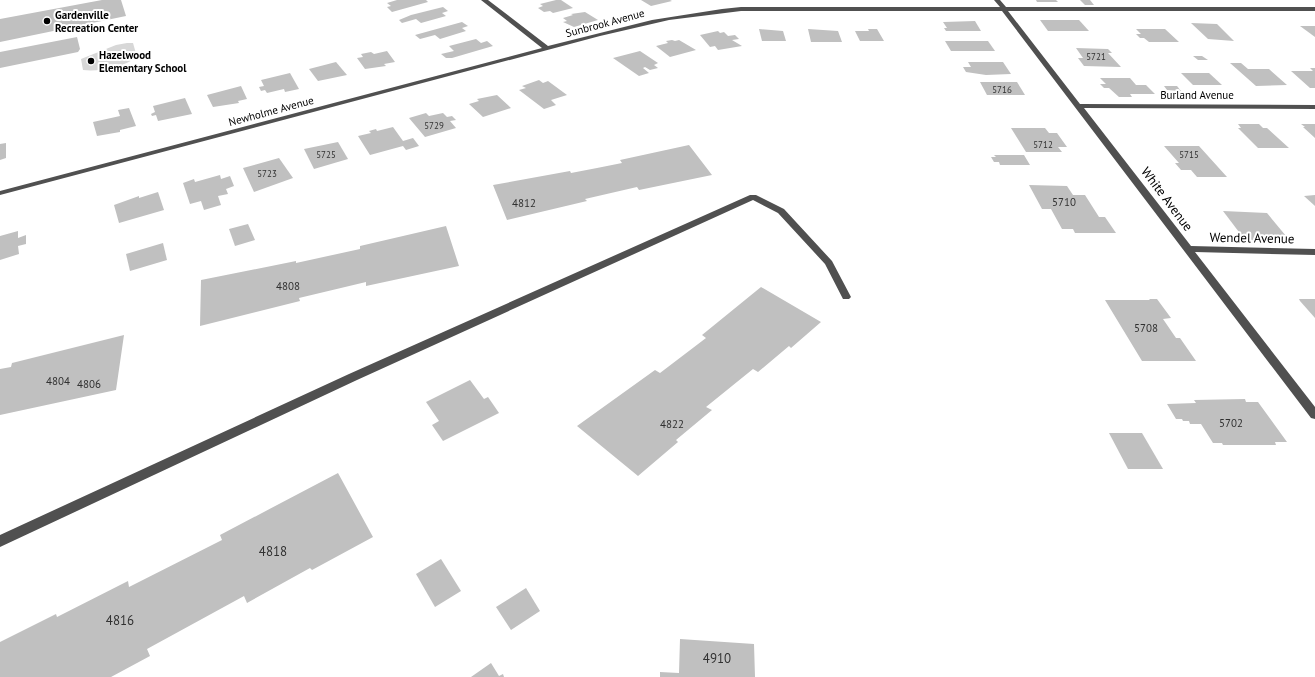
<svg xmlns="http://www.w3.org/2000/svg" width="1315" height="677" font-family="'PT Sans',sans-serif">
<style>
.green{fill:#d7d7d7}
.building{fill:#c0c0c0}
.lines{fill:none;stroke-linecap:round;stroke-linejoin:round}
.minor{fill:#505050;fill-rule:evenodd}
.poi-dot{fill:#000;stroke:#fff;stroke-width:1.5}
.labels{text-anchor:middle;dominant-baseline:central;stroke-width:4;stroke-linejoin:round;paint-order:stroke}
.far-number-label{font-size:9px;fill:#303030}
.far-poi-label{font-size:11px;font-weight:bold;fill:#000;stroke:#fff;text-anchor:start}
.far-street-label{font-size:11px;fill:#000;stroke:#fff}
.number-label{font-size:11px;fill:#303030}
.street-label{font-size:13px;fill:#000;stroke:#fff}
.near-number-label{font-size:13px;fill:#303030}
</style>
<rect width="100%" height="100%" fill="#fff"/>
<path class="green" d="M127 43H133L137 57C124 67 99 72 83 70L81 59 116 45Z"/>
<g class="building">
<polygon points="102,0 121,0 126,16 0,42 0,19"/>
<polygon points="397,0 426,0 428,2 392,12 387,7 391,6 387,3"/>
<polygon points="556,0 561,0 573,8 553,13 550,11 544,12 538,8 543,6 540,4"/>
<polygon points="641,0 670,0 672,1 651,6"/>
<polygon points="1036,0 1056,0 1058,2 1037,2"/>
<polygon points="1080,0 1090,0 1094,5 1085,5"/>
<polygon points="443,7 448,11 442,13 446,16 421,23 416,19 402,23 399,20 411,15"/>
<polygon points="585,12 598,20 574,27 563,22 567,21 563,18 573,15 571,14"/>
<polygon points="1040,20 1079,20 1089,31 1048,31"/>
<polygon points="975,21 981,31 946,31 944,28 947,28 943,22"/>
<polygon points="462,22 468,26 462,28 466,31 440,39 435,35 420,39 415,35"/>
<polygon points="1191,23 1217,24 1234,41 1208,39"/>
<polygon points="1300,26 1315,26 1315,37"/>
<polygon points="759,29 783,31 786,41 762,41"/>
<polygon points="808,29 838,31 842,42 811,42"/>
<polygon points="868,29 877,29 884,41 860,41 855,31 869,31"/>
<polygon points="1136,29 1165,29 1179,42 1149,42 1144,38 1140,38 1136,34 1141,34"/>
<polygon points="718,31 720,33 724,32 728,36 735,35 739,39 732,40 742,46 718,50 715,46 710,47 700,35"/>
<polygon points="77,37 80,49 78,52 0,68 0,52"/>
<polygon points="476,39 481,43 487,41 493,46 452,58 446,58 441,54 454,51 449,46"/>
<polygon points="672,40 675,41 679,40 696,50 670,57 656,46 668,43 666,41"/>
<polygon points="945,41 988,41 995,51 951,51"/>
<polygon points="1076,48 1108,49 1112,53 1108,53 1121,67 1084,66 1078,58 1083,58"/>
<polygon points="387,51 395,62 384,64 386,66 365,69 357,58 363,57 361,54 371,52 374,54"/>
<polygon points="640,51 658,63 654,65 658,68 650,70 645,67 643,68 649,73 639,76 613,58"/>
<polygon points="1193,56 1202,56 1208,60 1198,60"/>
<polygon points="336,62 347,75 318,81 309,69"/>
<polygon points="968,62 1003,62 1011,74 986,75 966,72 963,67 971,67"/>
<polygon points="1230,63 1241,63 1248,69 1269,69 1287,85 1256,86"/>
<polygon points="1310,68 1315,68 1315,88 1310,88 1291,71 1313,71"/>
<polygon points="290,73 299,89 285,92 284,89 267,93 265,90 261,91 259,87 264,86 261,80"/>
<polygon points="1181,73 1209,73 1222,85 1193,85"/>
<polygon points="1100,78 1130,78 1136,85 1146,85 1155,94 1130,94 1132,97 1119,97 1109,88 1104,88 1100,84 1106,84"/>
<polygon points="539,80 543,83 548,81 567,95 551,100 556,105 544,109 519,90 526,88 522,86"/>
<polygon points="980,82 1017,82 1025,95 987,95"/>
<polygon points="241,86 247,99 238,101 239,103 213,107 207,95"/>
<polygon points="1164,86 1177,86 1181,91 1167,90"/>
<polygon points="497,95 511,108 483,117 469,104 479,101 477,99"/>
<polygon points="185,98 192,114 158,121 156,115 152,116 151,114 155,112 153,106"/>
<polygon points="129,108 136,126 120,130 120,132 97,136 93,122 120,116 118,110"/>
<polygon points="426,113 429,116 443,113 447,117 452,116 456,120 450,121 456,128 425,137 409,118"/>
<polygon points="1238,124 1259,124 1263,128 1267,128 1289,148 1258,148 1238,128 1241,128"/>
<polygon points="1301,124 1315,124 1315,138 1303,127 1305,127"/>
<polygon points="393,127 403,141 413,138 419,146 406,150 403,146 370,155 358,136 371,133 369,131 376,129 377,131"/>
<polygon points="1011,128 1045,128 1049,133 1057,133 1067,147 1058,147 1062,152 1026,152"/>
<polygon points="338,142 348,159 314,169 304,149"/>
<polygon points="6,143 6,158 0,160 0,144"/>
<polygon points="689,145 712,175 639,190 637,187 585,199 587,201 507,220 493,185 570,171 571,173 597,168 622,163 620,160"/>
<polygon points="1164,146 1199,146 1227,177 1197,177 1191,170 1181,170 1175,163 1179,163"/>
<polygon points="994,155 1024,155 1030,165 1000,165 999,162 994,162 991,157 996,157"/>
<polygon points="279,158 293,178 254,192 243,168"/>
<polygon points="220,175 221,179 230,176 234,186 226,189 228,194 218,196 221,205 204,210 201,201 190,204 183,183 194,179 195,182"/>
<polygon points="1029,185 1067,186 1073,195 1085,195 1099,217 1105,217 1116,233 1075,233 1073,229 1062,229 1051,209 1042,209"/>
<polygon points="158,192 164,210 119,223 114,205 139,196 139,198"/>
<polygon points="1315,195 1315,206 1304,196"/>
<polygon points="1223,211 1267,213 1291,242 1245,240"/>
<polygon points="248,224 255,240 235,246 229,229"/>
<polygon points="446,226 459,266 366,286 366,282 299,298 300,301 200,326 201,280 296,261 296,263 360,249 360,246"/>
<polygon points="18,231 18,238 26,235 26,244 18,246 19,254 0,260 0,236"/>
<polygon points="163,243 167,260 130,271 126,254"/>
<polygon points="761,287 821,322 791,348 789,346 758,372 753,369 706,407 712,410 676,440 678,442 638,476 577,426 655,370 660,373 706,338 702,335"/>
<polygon points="1149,299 1157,299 1171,318 1163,319 1176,338 1180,338 1196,361 1142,361 1105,300 1150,300"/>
<polygon points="1299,299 1315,299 1315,318 1300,301"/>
<polygon points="124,335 116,390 0,415 0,369 11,367 12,363"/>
<polygon points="470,380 484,399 488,397 499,413 443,441 432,425 439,421 426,402"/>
<polygon points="1245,399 1246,402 1258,402 1287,442 1275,442 1276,445 1223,445 1222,443 1213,443 1201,424 1190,424 1189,421 1183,421 1182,419 1176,419 1167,404 1196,403 1194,400"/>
<polygon points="1109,433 1142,433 1163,469 1128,469"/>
<polygon points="338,473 373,537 312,570 310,568 247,603 244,596 147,649 150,656 111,677 0,677 0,642 56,614 57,617 128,581 129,587 222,540 220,535"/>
<polygon points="441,559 461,591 435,607 416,574"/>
<polygon points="526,588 540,611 511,630 496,607"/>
<polygon points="680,639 754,644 755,677 660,677 660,672 679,673"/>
<polygon points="491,663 499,676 503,674 504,677 471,677"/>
</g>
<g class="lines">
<g class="minor">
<polygon points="481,0 488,0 548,46 652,20 722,9 741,7 1000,7 994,0 1000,0 1006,7 1315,7 1315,11 1008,11 1080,104 1315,105 1315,109 1084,108 1191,246 1315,249 1315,255 1195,252 1315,407 1315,419 1311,418 1002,11 741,11 669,20 600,36 0,195 0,191 542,48"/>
<polygon points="750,195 756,195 784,209 832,261 851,297 849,299 843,299 825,264 778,213 753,200 357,380 0,547 0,535 349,374"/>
</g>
</g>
<g class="poi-dot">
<circle cx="47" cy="21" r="4"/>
<circle cx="91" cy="61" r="4"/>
</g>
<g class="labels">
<g class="far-number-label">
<text x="1096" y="56">5721</text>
<text x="1002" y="89">5716</text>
<text x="434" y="125">5729</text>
<text x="1043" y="144">5712</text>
<text x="326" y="154">5725</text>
<text x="1189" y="154">5715</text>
<text x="267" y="173">5723</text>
</g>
<g class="far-poi-label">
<text x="55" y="15">Gardenville<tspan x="55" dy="13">Recreation Center</tspan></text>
<text x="99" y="55">Hazelwood<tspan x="99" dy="13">Elementary School</tspan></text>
</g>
<g class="far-street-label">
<text transform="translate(605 23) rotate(-15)">Sunbrook Avenue</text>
<text x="1197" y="95">Burland Avenue</text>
<text transform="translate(271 111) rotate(-15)">Newholme Avenue</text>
</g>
<g class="number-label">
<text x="1064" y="202">5710</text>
<text x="524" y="203">4812</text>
<text x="288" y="286">4808</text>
<text x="1146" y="328">5708</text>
<text x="58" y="381">4804</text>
<text x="89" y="384">4806</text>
<text x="1231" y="423">5702</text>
<text x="672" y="424">4822</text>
</g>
<g class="street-label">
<text transform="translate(1167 199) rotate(53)">White Avenue</text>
<text transform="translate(1252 238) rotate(1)">Wendel Avenue</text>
</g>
<g class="near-number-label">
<text x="273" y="551">4818</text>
<text x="120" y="620">4816</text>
<text x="717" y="658">4910</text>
</g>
</g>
</svg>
